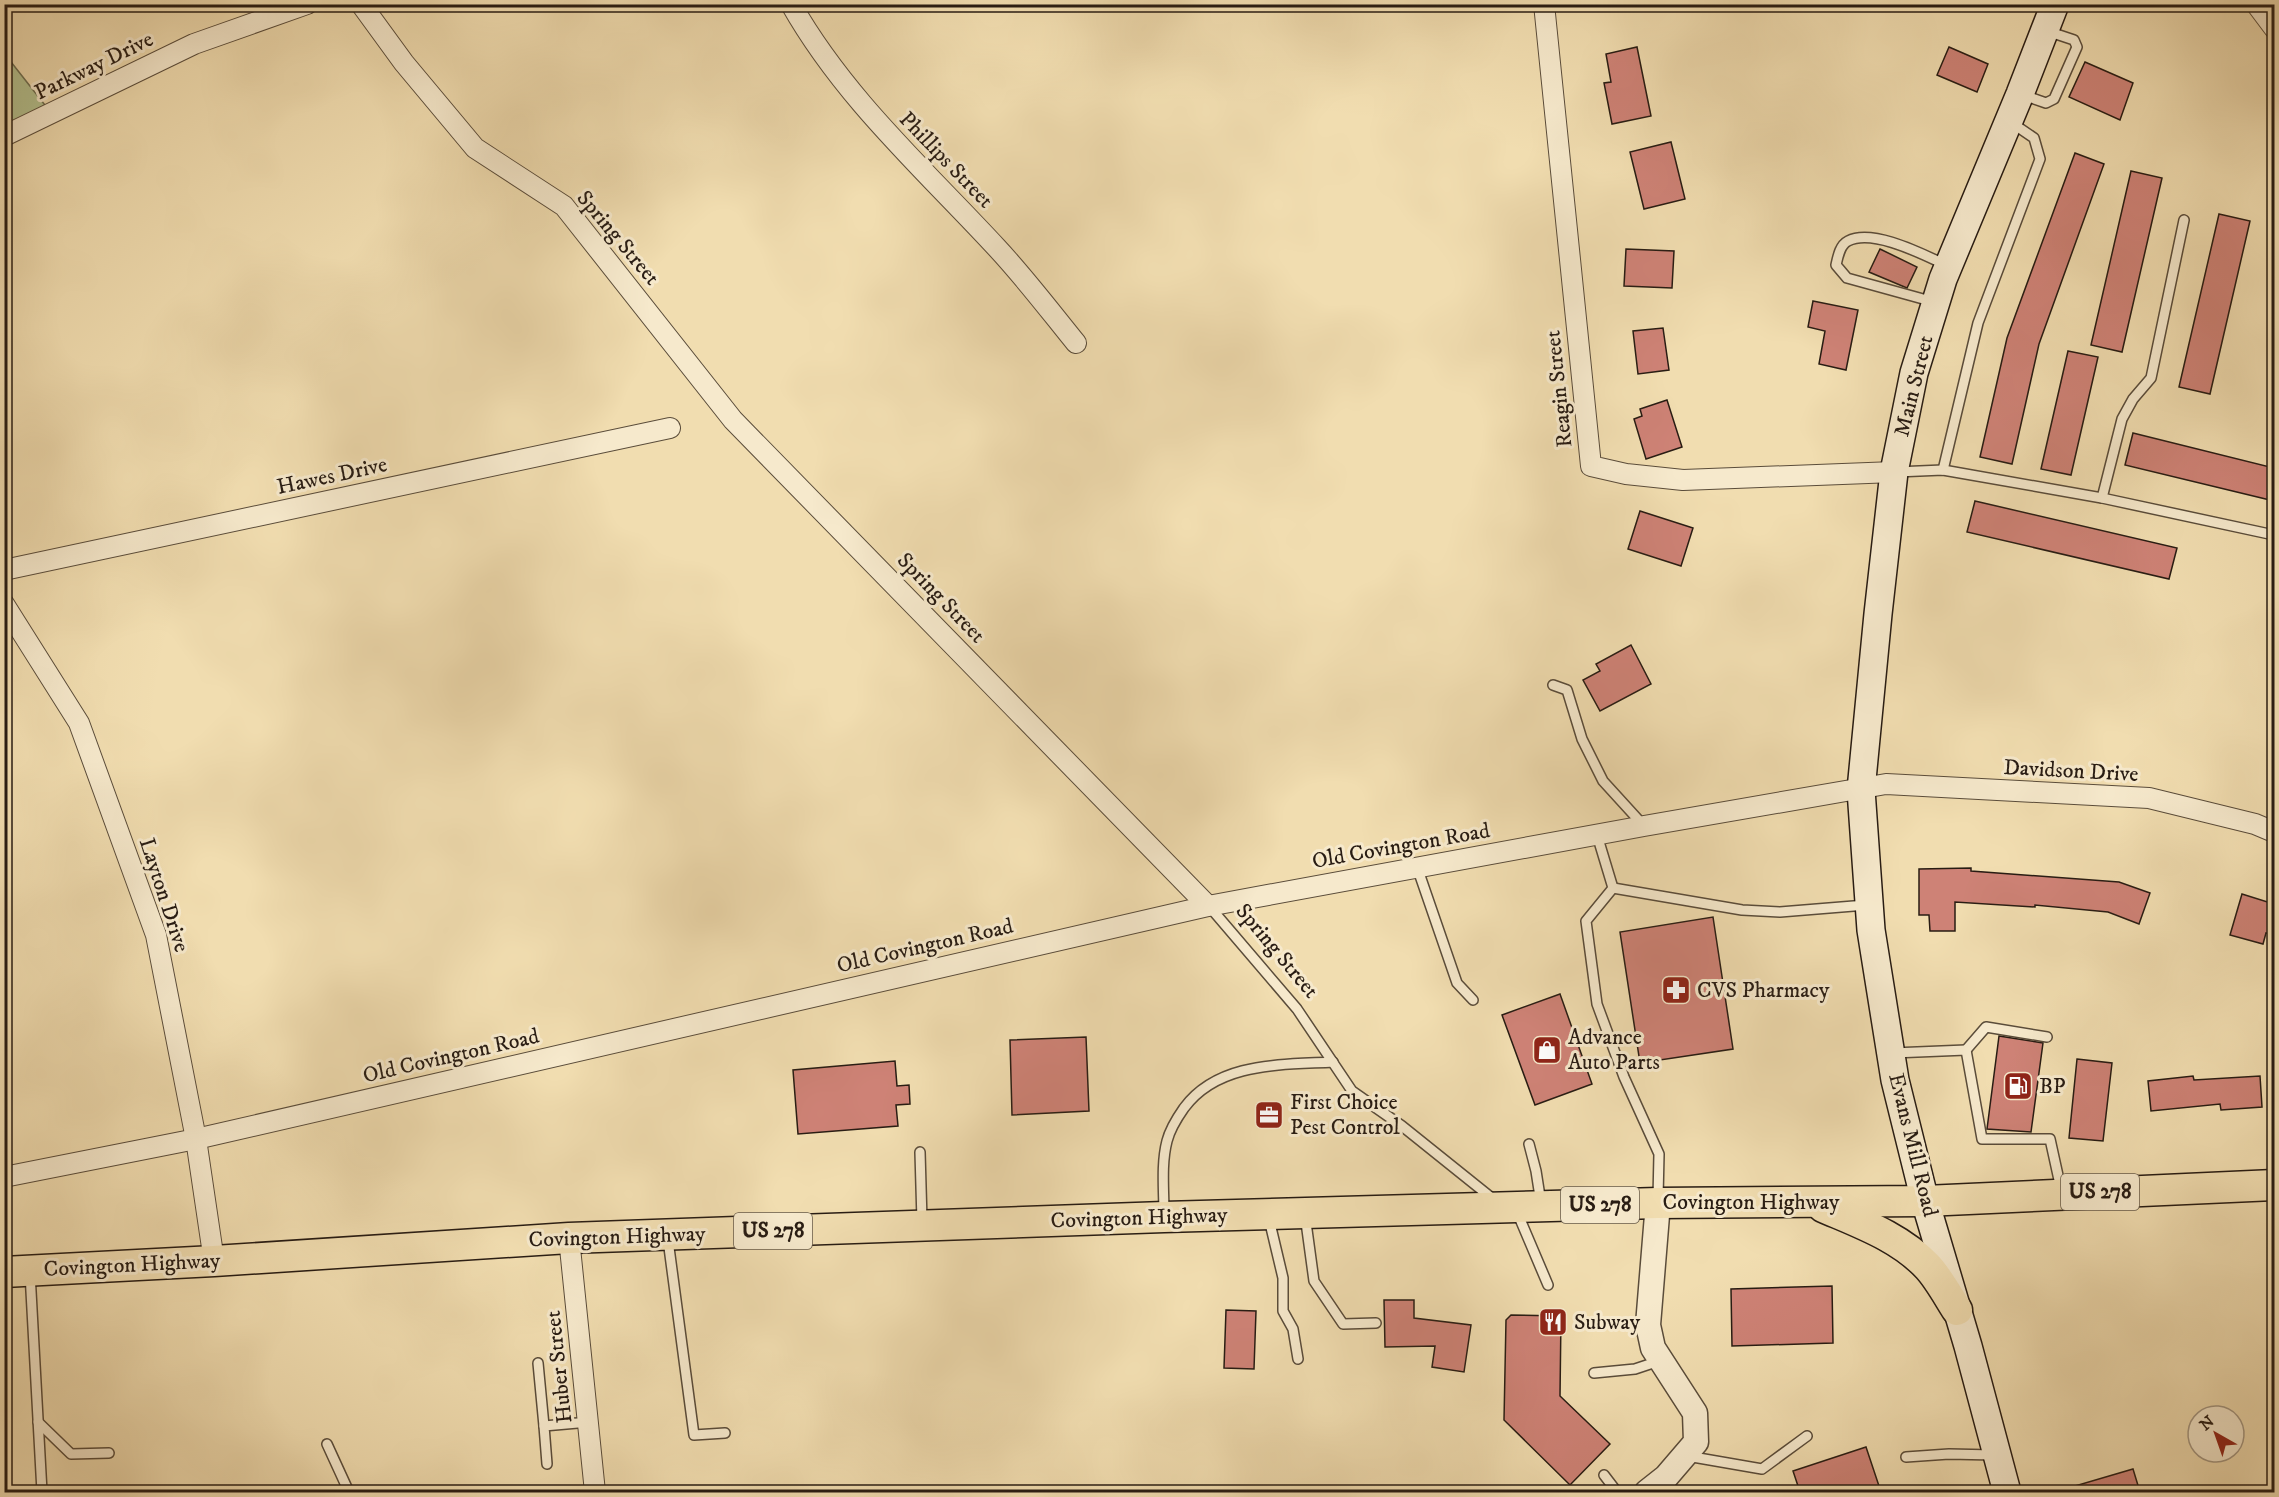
<svg xmlns="http://www.w3.org/2000/svg" width="2279" height="1497" font-family="'IM FELL DW Pica',serif">
<style>
.green{fill:#b4c290;stroke:#6e6f52;stroke-width:1.5}
.building{fill:#ce8276;stroke:#281c13;stroke-width:1.5}
.lines{fill:none;stroke-linecap:round;stroke-linejoin:round}
.service-casing{stroke:#5a4c3a;stroke-width:12}
.minor-casing{stroke:#5a4c3a;stroke-width:22}
.tertiary-casing{stroke:#5a4c3a;stroke-width:27}
.secondary-casing{stroke:#281c13;stroke-width:30}
.primary-casing{stroke:#281c13;stroke-width:33}
.service{stroke:#f6e9cc;stroke-width:9}
.minor{stroke:#f6e9cc;stroke-width:20}
.tertiary{stroke:#f6e9cc;stroke-width:24}
.secondary{stroke:#f6e9cc;stroke-width:27}
.primary{stroke:#f1ddb0;stroke-width:30}
.labels{text-anchor:middle;dominant-baseline:central;stroke-width:6;stroke-linejoin:round;paint-order:stroke}
.shield{fill:#f6e9cc;stroke:#665a4a;stroke-width:1.5}
.shield-label{font-size:21px;font-weight:bold;fill:#281c13}
.street-label{font-size:22px;fill:#281c13;stroke:#f6e9cc}
.poi-label{font-size:22px;fill:#281c13;stroke:#f6e9cc;text-anchor:start}
</style>
<rect width="100%" height="100%" fill="#f1ddb0"/>
<filter id="stains"><feTurbulence type="fractalNoise" baseFrequency=".00333" numOctaves="4"/><feColorMatrix values="0 0 0 0 .2 0 0 0 0 .09 0 0 0 0 .02 0 0 0 .5 -.17"/></filter>
<radialGradient id="worn" r=".72"><stop offset=".6" stop-color="#630" stop-opacity="0"/><stop offset="1" stop-color="#630" stop-opacity=".3"/></radialGradient>
<polygon class="green" points="4,53 48,109 4,126"/>
<g class="building">
<polygon points="1637,47 1651,116 1612,124 1604,83 1611,82 1606,54"/>
<polygon points="1949,47 1988,64 1977,92 1937,75"/>
<polygon points="2085,62 2133,83 2120,120 2069,97"/>
<polygon points="1671,142 1685,199 1644,209 1630,152"/>
<polygon points="2075,153 2104,164 2039,344 2012,464 1980,457 2007,338"/>
<polygon points="2131,171 2162,178 2122,352 2091,345"/>
<polygon points="2219,214 2250,221 2210,394 2179,387"/>
<polygon points="1626,249 1674,251 1672,288 1624,286"/>
<polygon points="1880,249 1917,267 1907,288 1869,272"/>
<polygon points="1813,301 1858,310 1846,370 1819,364 1825,331 1808,327"/>
<polygon points="1663,328 1669,370 1638,374 1633,331"/>
<polygon points="2068,351 2098,357 2071,475 2041,469"/>
<polygon points="1667,400 1682,447 1646,459 1634,419 1642,416 1640,409"/>
<polygon points="2133,433 2274,468 2274,501 2125,465"/>
<polygon points="1975,501 2177,548 2169,579 1967,532"/>
<polygon points="1640,511 1693,528 1681,566 1628,549"/>
<polygon points="1631,645 1651,684 1600,711 1583,680 1600,671 1596,664"/>
<polygon points="1971,868 1971,871 2119,882 2150,893 2139,924 2108,912 2035,905 2035,907 1955,902 1955,931 1930,931 1929,915 1919,915 1919,869"/>
<polygon points="2242,894 2274,904 2274,935 2266,933 2263,944 2230,935"/>
<polygon points="1713,917 1733,1049 1640,1063 1620,932"/>
<polygon points="1560,994 1592,1084 1535,1105 1502,1015"/>
<polygon points="1999,1036 2043,1043 2031,1132 1987,1129"/>
<polygon points="1086,1037 1089,1111 1012,1115 1010,1040"/>
<polygon points="2077,1059 2112,1063 2103,1141 2069,1138"/>
<polygon points="895,1061 897,1086 909,1085 910,1104 896,1105 898,1126 798,1134 793,1070"/>
<polygon points="2193,1076 2194,1080 2260,1076 2262,1107 2221,1110 2220,1104 2151,1111 2148,1081"/>
<polygon points="1832,1286 1833,1343 1732,1346 1731,1289"/>
<polygon points="1384,1300 1414,1300 1414,1318 1471,1325 1464,1372 1432,1367 1435,1346 1385,1347"/>
<polygon points="1226,1310 1256,1311 1254,1369 1224,1368"/>
<polygon points="1511,1315 1561,1316 1560,1396 1610,1444 1570,1485 1504,1420 1506,1320"/>
<polygon points="1866,1447 1881,1492 1800,1492 1793,1471"/>
<polygon points="2133,1469 2140,1492 2068,1492 2068,1488"/>
</g>
<g class="lines">
<g class="service-casing">
<g id="service">
<polyline points="2023,95 2046,103 2054,99 2077,47 2074,40 2047,31"/>
<path d="M1934 302 1847 278 1836 265C1838 256 1840 245 1848 241 1873 228 1924 255 1946 265"/>
<polyline points="1943,470 1978,323 2040,159 2034,138 2012,123"/>
<polyline points="1896,472 1943,470 2102,498 2274,535"/>
<polyline points="2102,498 2122,419 2133,399 2151,378 2184,220"/>
<polyline points="1553,685 1567,690 1582,739 1603,781 1644,826"/>
<polyline points="1597,835 1613,888 1586,921 1597,1004 1624,1077 1659,1154 1658,1198"/>
<polyline points="1417,867 1457,983 1473,1000"/>
<polyline points="1613,888 1742,910 1780,912 1866,905"/>
<polyline points="1209,906 1297,1009 1352,1091 1402,1126 1493,1199"/>
<polyline points="1966,1050 1986,1027 2047,1037"/>
<polyline points="1893,1053 1966,1050 1982,1139 2050,1139 2061,1189"/>
<polyline points="1529,1144 1536,1171 1541,1203"/>
<polyline points="920,1152 922,1221"/>
<polyline points="1517,1212 1548,1285"/>
<path d="M1164 1215C1164 1191 1161 1164 1167 1141 1170 1129 1177 1118 1184 1108 1218 1062 1280 1065 1333 1062"/>
<polyline points="1305,1215 1314,1281 1343,1324 1376,1323"/>
<polyline points="1269,1219 1283,1278 1283,1311 1293,1329 1298,1359"/>
<polyline points="668,1240 694,1435 725,1433"/>
<polyline points="30,1273 42,1492"/>
<polyline points="538,1363 544,1426"/>
<polyline points="1594,1373 1635,1369 1659,1361"/>
<polyline points="38,1422 71,1454 109,1453"/>
<polyline points="327,1444 349,1492"/>
<polyline points="1687,1456 1762,1469 1807,1436"/>
<polyline points="1906,1457 1949,1454 1994,1455"/>
<polyline points="547,1464 544,1426 589,1422"/>
<polyline points="1604,1475 1617,1492"/>
</g>
</g>
<g class="minor-casing">
<g id="minor">
<polyline points="361,4 404,63 475,148 564,206 733,420 1208,906"/>
<path d="M791 4C844 98 925 170 997 248 1025 278 1050 311 1076 343"/>
<polyline points="1544,4 1591,466 1626,474 1683,480 1894,472"/>
<polyline points="2256,4 2274,28"/>
<polyline points="4,136 194,44 307,4"/>
<polyline points="4,570 670,428"/>
<polyline points="4,604 79,723 156,935 196,1139 214,1261"/>
<polyline points="4,1177 196,1139 1208,906 1644,826 1886,784 2149,798 2255,824 2274,832"/>
<polyline points="569,1238 595,1492"/>
</g>
</g>
<g class="tertiary-casing">
<polyline id="tertiary" points="1647,1492 1666,1477 1696,1442 1695,1413 1653,1348 1648,1325 1658,1203"/>
</g>
<g class="secondary-casing">
<polyline id="secondary" points="2007,1492 1968,1346 1925,1201 1895,1080 1871,930 1861,790 1878,614 1894,472 1914,373 1943,279 2020,94 2055,4"/>
</g>
<g class="primary-casing">
<g id="primary">
<path d="M1823 1207C1860 1223 1900 1237 1928 1267 1939 1279 1948 1296 1957 1310"/>
<polyline points="4,1272 214,1261 569,1238 1164,1217 1658,1203 1925,1201 2274,1185"/>
</g>
</g>
<use href="#service" class="service"/>
<use href="#minor" class="minor"/>
<use href="#tertiary" class="tertiary"/>
<use href="#secondary" class="secondary"/>
<use href="#primary" class="primary"/>
</g>
<defs>
<g id="pharmacy-square" transform="scale(1.5)"><rect x="-9" y="-9" width="18" height="18" rx="4" fill="#8f2418" stroke="#f6e9cc"/><path d="M-2-6h4v4h4v4h-4v4h-4v-4h-4v-4h4Z" fill="#fff"/></g>
<g id="shop-square" transform="scale(1.5)"><rect x="-9" y="-9" width="18" height="18" rx="4" fill="#8f2418" stroke="#f6e9cc"/><path d="M-5-2.5h2.3a2.7 3.5 0 0 1 5.4 0H5L5.5 6h-11ZM-1.5-2.5h3a1.5 2.3 0 0 0-3 0Z" fill="#fff"/></g>
<g id="fuel-square" transform="scale(1.5)"><rect x="-9" y="-9" width="18" height="18" rx="4" fill="#8f2418" stroke="#f6e9cc"/><path d="M-5.5-6h7V0h2V4h1.3V-2.5L3-4.5l.8-.8L6-3V5H2.5V1h-1V6h-7ZM-4.2-4.7v3.2H.2V-4.7Z" fill="#fff"/></g>
<g id="office-square" transform="scale(1.5)"><rect x="-9" y="-9" width="18" height="18" rx="4" fill="#8f2418" stroke="#f6e9cc"/><path d="M-6-3h4V-5.5h4V-3h4V5H-6ZM-1-4.5V-3h2v-1.5ZM-6 0V1H6V0Z" fill="#fff"/></g>
<g id="restaurant-square" transform="scale(1.5)"><rect x="-9" y="-9" width="18" height="18" rx="4" fill="#8f2418" stroke="#f6e9cc"/><path d="M-5-6h1v4h1v-4h1v4h1v-4h1v5L-1.5 .5V6h-2V.5L-5-1ZM5-6V6H3V1.5H1.5Q1.5-4 5-6Z" fill="#fff"/></g>
</defs>
<g fill-rule="evenodd">
<use href="#pharmacy-square" x="1676" y="990"/>
<use href="#shop-square" x="1547" y="1050"/>
<use href="#fuel-square" x="2018" y="1086"/>
<use href="#office-square" x="1269" y="1115"/>
<use href="#restaurant-square" x="1553" y="1322"/>
</g>
<g class="labels">
<g class="shield">
<rect x="2061" y="1174" width="78" height="36" rx="4.5"/>
<rect x="1561" y="1187" width="78" height="36" rx="4.5"/>
<rect x="734" y="1213" width="78" height="36" rx="4.5"/>
</g>
<g class="shield-label">
<text x="2100" y="1192">US 278</text>
<text x="1600" y="1205">US 278</text>
<text x="773" y="1231">US 278</text>
</g>
<g class="street-label">
<text transform="translate(94 66) rotate(-26)">Parkway Drive</text>
<text transform="translate(946 160) rotate(46)">Phillips Street</text>
<text transform="translate(618 238) rotate(50)">Spring Street</text>
<text transform="translate(1914 386) rotate(-76)">Main Street</text>
<text transform="translate(1559 389) rotate(-96)">Reagin Street</text>
<text transform="translate(332 476) rotate(-12)">Hawes Drive</text>
<text transform="translate(941 598) rotate(46)">Spring Street</text>
<text transform="translate(2071 771) rotate(3)">Davidson Drive</text>
<text transform="translate(1401 846) rotate(-10)">Old Covington Road</text>
<text transform="translate(164 895) rotate(72)">Layton Drive</text>
<text transform="translate(925 946) rotate(-13)">Old Covington Road</text>
<text transform="translate(1277 951) rotate(50)">Spring Street</text>
<text transform="translate(451 1056) rotate(-13)">Old Covington Road</text>
<text transform="translate(1913 1145) rotate(76)">Evans Mill Road</text>
<text x="1751" y="1202">Covington Highway</text>
<text transform="translate(1139 1218) rotate(-2)">Covington Highway</text>
<text transform="translate(617 1237) rotate(-2)">Covington Highway</text>
<text transform="translate(132 1265) rotate(-3)">Covington Highway</text>
<text transform="translate(559 1367) rotate(-96)">Huber Street</text>
</g>
<g class="poi-label">
<text x="1697" y="990">CVS Pharmacy</text>
<text x="1568" y="1037">Advance<tspan x="1568" dy="25">Auto Parts</tspan></text>
<text x="2039" y="1086">BP</text>
<text x="1290" y="1102">First Choice<tspan x="1290" dy="25">Pest Control</tspan></text>
<text x="1574" y="1322">Subway</text>
</g>
</g>
<rect width="2279" height="1497" fill="none" stroke="#f1ddb0" stroke-width="24"/>
<rect x="6" y="6" width="2267" height="1485" fill="none" stroke="#281c13" stroke-width="3"/>
<rect x="12" y="12" width="2255" height="1473" fill="none" stroke="#281c13" stroke-width="1.5"/>
<g transform="translate(2216 1434) rotate(320)"><circle r="28" fill="#f6e9cc" stroke="#a49782" stroke-width="1.5"/>
<path d="M0-4.5L10 22L0 15L-10 22Z" fill="#8f2418"/>
<text y="-9" font-size="16" font-weight="bold" text-anchor="middle" fill="#281c13">N</text>
</g>
<rect width="100%" height="100%" filter="url(#stains)"/>
<rect width="100%" height="100%" fill="url(#worn)"/>
</svg>
